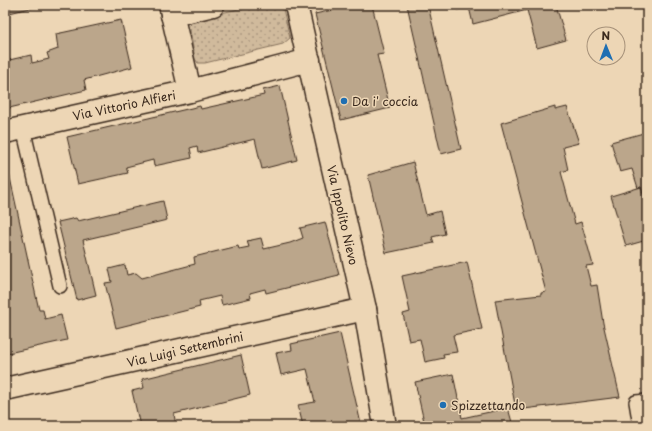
<svg xmlns="http://www.w3.org/2000/svg" width="652" height="431" font-family="'Playpen Sans',sans-serif">
<style>
.grass{fill:url(#grass-dots);stroke:#86725d}
.building{fill:#bba68b;stroke:#3b2a1e}
.lines{fill:none;stroke-linecap:round;stroke-linejoin:round}
.lane-casing{stroke:#3b2a1e;stroke-width:16}
.street-casing{stroke:#3b2a1e;stroke-width:25}
.lane{stroke:#edd6b5;stroke-width:13}
.street{stroke:#edd6b5;stroke-width:22}
.poi-dot{fill:#1f6fb2;stroke:#edd6b5;stroke-width:1.5}
.labels{text-anchor:middle;dominant-baseline:central;stroke-width:3;stroke-linejoin:round;paint-order:stroke}
.poi-label{font-size:12px;fill:#3b2a1e;stroke:#edd6b5;text-anchor:start}
.street-label{font-size:12px;fill:#3b2a1e;stroke:#edd6b5}
</style>
<defs>
<pattern id="grass-dots" width="8" height="8" patternUnits="userSpaceOnUse"><rect width="8" height="8" fill="#d0ba9c"/><path d="M2 2h.1M6 6h.1" fill="none" stroke="#aa977f" stroke-width="1.8" stroke-linecap="round"/></pattern>
</defs>
<rect width="100%" height="100%" fill="#edd6b5"/>
<filter id="ink" filterUnits="userSpaceOnUse"><feTurbulence type="fractalNoise" baseFrequency=".025" numOctaves="2"/><feDisplacementMap in="SourceGraphic" scale="8" xChannelSelector="R" yChannelSelector="G"/><feConvolveMatrix kernelMatrix="1 2 1 2 8 2 1 2 1" color-interpolation-filters="sRGB"/></filter>
<g filter="url(#ink)">
<polygon class="grass" points="256,5 282,5 290,38 283,44 205,63 198,63 195,59 189,25 195,19"/>
<g class="building">
<polygon points="5,5 39,5 39,6 5,14"/>
<polygon points="354,5 372,5 384,54 377,55 390,108 341,120 315,14"/>
<polygon points="407,5 428,5 461,149 441,154"/>
<polygon points="455,5 556,5 566,40 537,48 527,10 473,24 469,7 457,10"/>
<polygon points="121,20 132,67 84,80 86,90 5,109 5,61 31,55 32,63 49,59 47,53 58,49 56,34"/>
<polygon points="280,86 297,160 262,169 255,139 198,153 197,146 190,148 192,158 154,166 153,160 126,167 128,173 78,184 67,137 200,106 201,109 264,95 263,90"/>
<polygon points="555,107 555,110 567,107 579,143 563,147 568,170 561,172 575,224 581,222 593,265 586,266 591,286 597,285 603,323 620,397 516,410 495,300 541,295 541,293 546,292 501,123"/>
<polygon points="647,132 647,207 646,207 641,187 638,188 632,169 620,172 611,142"/>
<polygon points="5,155 39,310 43,310 45,319 61,315 67,340 8,353 5,339"/>
<polygon points="413,162 426,215 440,211 445,234 432,237 434,243 386,253 368,175"/>
<polygon points="641,187 647,209 647,240 626,246 611,196"/>
<polygon points="163,201 167,220 83,240 96,295 77,300 58,222 76,218 78,221"/>
<polygon points="325,222 339,275 266,293 265,289 250,293 251,298 222,305 220,296 199,301 200,307 116,328 105,283 112,282 109,269 125,265 127,275 136,273 142,278 195,264 194,257 238,246 239,249 249,247 247,241 261,238 264,249 290,243 303,238 300,228"/>
<polygon points="467,262 482,329 453,335 457,352 443,354 444,358 425,362 420,339 409,341 403,314 410,312 402,276"/>
<polygon points="340,333 361,424 303,426 298,405 315,402 307,369 281,375 276,353 292,350 291,344"/>
<polygon points="241,355 250,395 174,414 176,426 140,426 132,391 144,388 142,379"/>
<polygon points="453,374 462,418 508,408 513,426 425,426 415,382"/>
</g>
<g class="lines">
<g class="lane-casing">
<g id="lane">
<polyline points="23,128 60,286"/>
<polyline points="640,426 636,402 647,401"/>
</g>
</g>
<g class="street-casing">
<g id="street">
<polyline points="296,5 365,309 385,426"/>
<polyline points="172,15 213,5"/>
<polyline points="190,91 309,60"/>
<polyline points="5,132 190,91 170,5"/>
<polyline points="5,389 365,309"/>
</g>
</g>
<use href="#lane" class="lane"/>
<use href="#street" class="street"/>
</g>
</g>
<g class="poi-dot">
<circle cx="344" cy="101" r="4"/>
<circle cx="443" cy="405" r="4"/>
</g>
<g class="labels">
<g class="poi-label">
<text x="352" y="101">Da i' coccia</text>
<text x="451" y="405">Spizzettando</text>
</g>
<g class="street-label">
<text transform="translate(124 105) rotate(-12)">Via Vittorio Alfieri</text>
<text transform="translate(343 215) rotate(77)">Via Ippolito Nievo</text>
<text transform="translate(185 349) rotate(-13)">Via Luigi Settembrini</text>
</g>
</g>
<rect width="652" height="431" fill="none" stroke="#edd6b5" stroke-width="20"/>
<rect x="10" y="10" width="632" height="411" fill="none" stroke="#3b2a1e" stroke-width="1.5" filter="url(#ink)"/>
<g transform="translate(606 46) rotate(359)"><circle r="19" fill="#edd6b5" stroke="#a69179"/>
<path d="M0-3L7 15L0 10L-7 15Z" fill="#1f6fb2"/>
<text y="-6" font-size="11" font-weight="bold" text-anchor="middle" fill="#3b2a1e">N</text>
</g>
</svg>
